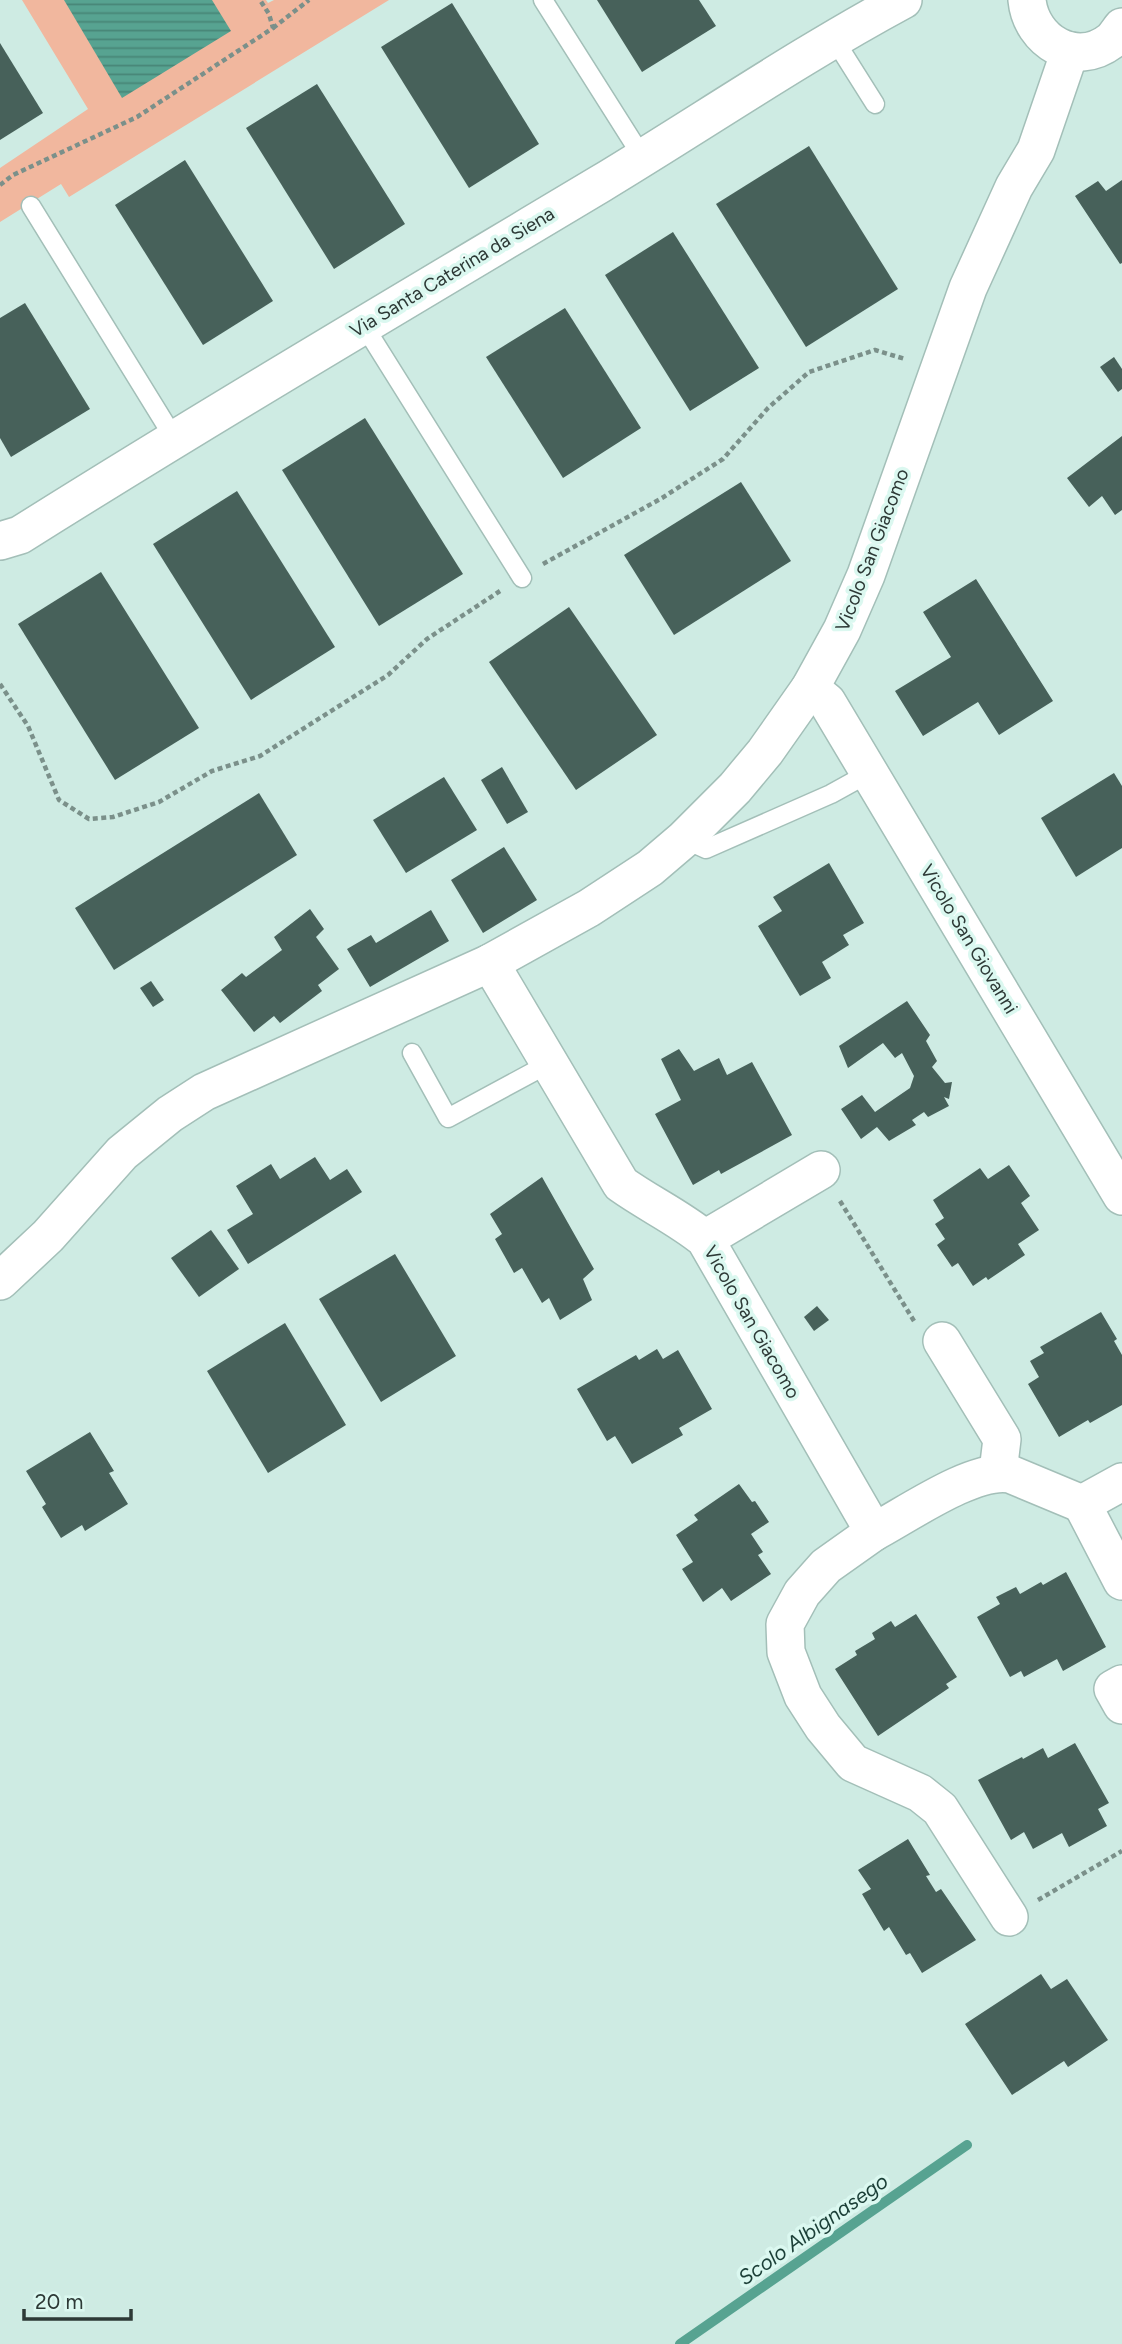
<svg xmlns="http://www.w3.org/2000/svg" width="1122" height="2344" font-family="Figtree,sans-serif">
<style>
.park{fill:#f1b79e}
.water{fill:url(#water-rules)}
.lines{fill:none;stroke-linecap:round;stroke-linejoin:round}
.stream{stroke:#57a391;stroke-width:10}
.building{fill:#47615a}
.service-casing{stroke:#a3bfb8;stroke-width:21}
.minor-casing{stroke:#a3bfb8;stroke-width:40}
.path{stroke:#7b908a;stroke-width:4.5;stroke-dasharray:5 3.5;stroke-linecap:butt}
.service{stroke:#fff;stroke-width:18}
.minor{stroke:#fff;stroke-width:37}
.labels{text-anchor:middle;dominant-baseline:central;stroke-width:7;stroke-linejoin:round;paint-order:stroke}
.street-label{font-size:19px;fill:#2d3936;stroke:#dbf8f0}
.water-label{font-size:21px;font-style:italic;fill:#1b3f37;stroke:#dbf8f0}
</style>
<defs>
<pattern id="water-rules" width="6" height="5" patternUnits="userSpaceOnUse" patternTransform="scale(1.75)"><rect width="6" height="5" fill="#57a391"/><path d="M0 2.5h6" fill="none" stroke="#488677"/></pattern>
</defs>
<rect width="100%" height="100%" fill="#ceebe3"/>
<polygon class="park" points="22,0 266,0 268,3 274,0 389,0 69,197 61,184 0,222 0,168 88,109"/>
<polygon class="water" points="64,0 212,0 231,31 122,98"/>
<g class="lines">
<polyline class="stream" points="680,2344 967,2145"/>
</g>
<g class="building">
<polygon points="597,0 699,0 716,26 642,72"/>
<polygon points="452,3 539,144 469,188 381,47"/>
<polygon points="0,43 43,113 0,140"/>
<polygon points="317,84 405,224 334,269 246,128"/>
<polygon points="809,146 898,289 806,347 716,204"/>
<polygon points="185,160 273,301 203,345 115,205"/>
<polygon points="1122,180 1122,263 1120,264 1075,196 1098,181 1106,191"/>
<polygon points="673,232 759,368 690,411 605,275"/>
<polygon points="25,303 90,409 11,457 0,438 0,318"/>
<polygon points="565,308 641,428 563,478 486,357"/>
<polygon points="1114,357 1122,369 1122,389 1118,392 1100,367"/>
<polygon points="365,418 463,574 379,626 282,470"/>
<polygon points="1122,436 1122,510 1115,515 1102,496 1089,507 1067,478"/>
<polygon points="741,482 791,561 674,635 624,555"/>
<polygon points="237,491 335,647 251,700 153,544"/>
<polygon points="101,572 199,728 115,780 18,624"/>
<polygon points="976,579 1053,701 999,735 978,702 923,736 895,691 951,657 923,612"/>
<polygon points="569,607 657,735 576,790 489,662"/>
<polygon points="502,767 528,812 507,824 481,780"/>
<polygon points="1114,773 1122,786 1122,848 1076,877 1041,818"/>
<polygon points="444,777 477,830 406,873 373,820"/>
<polygon points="259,793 297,855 114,970 75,908"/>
<polygon points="504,847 537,900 483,933 451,880"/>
<polygon points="829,863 864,923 843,935 849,945 822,962 831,978 800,996 758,926 782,911 773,897"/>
<polygon points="310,909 324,929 316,937 339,969 318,985 322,991 280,1023 274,1016 254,1032 221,990 242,973 246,977 282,950 274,937"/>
<polygon points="431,910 449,941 370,987 347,949 371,935 376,943"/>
<polygon points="151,981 164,1000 153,1007 140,988"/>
<polygon points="907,1001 930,1035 926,1041 937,1061 932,1067 945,1083 952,1082 949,1099 944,1097 949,1106 928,1117 924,1112 912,1120 916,1125 889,1141 877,1127 861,1139 841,1109 862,1095 875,1112 910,1088 914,1076 902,1053 895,1058 883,1043 848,1068 839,1046"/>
<polygon points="679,1049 694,1071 719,1058 727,1075 752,1062 792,1135 721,1174 719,1170 693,1185 655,1114 681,1100 661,1059"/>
<polygon points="315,1157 330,1180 347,1169 362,1192 248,1264 227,1230 253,1214 236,1186 271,1164 280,1179"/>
<polygon points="1009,1165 1030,1196 1021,1203 1039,1230 1018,1244 1025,1255 988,1280 986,1277 973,1286 958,1263 952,1267 937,1245 945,1239 935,1224 944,1218 933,1200 980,1168 988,1179"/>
<polygon points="542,1177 594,1269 583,1279 592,1300 560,1320 549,1298 542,1303 522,1268 514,1273 495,1239 502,1234 490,1214"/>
<polygon points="211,1230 239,1269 199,1297 171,1258"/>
<polygon points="395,1254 456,1356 381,1402 319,1299"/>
<polygon points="817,1306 829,1320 814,1331 804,1317"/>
<polygon points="1101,1312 1117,1339 1114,1341 1122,1355 1122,1405 1090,1423 1088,1420 1059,1437 1028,1384 1039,1377 1030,1361 1044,1353 1040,1347"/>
<polygon points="285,1323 346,1425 268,1473 207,1371"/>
<polygon points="657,1349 663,1359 678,1350 712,1409 679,1428 683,1435 632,1464 615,1436 607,1441 577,1389 636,1355 639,1360"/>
<polygon points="90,1432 114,1471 109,1473 128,1504 85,1531 82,1525 61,1538 42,1507 46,1504 26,1471"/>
<polygon points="739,1484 752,1502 755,1501 769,1522 751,1534 763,1552 758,1555 771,1574 731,1601 722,1588 703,1602 682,1569 693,1562 676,1535 698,1520 694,1515"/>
<polygon points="1066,1572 1106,1647 1063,1671 1057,1659 1024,1677 1021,1671 1010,1677 977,1617 1000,1604 996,1597 1016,1587 1020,1594 1041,1582 1043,1585"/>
<polygon points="916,1614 957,1677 946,1684 949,1688 878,1736 835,1669 857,1655 855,1651 875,1639 872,1633 891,1621 895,1627"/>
<polygon points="1075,1743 1109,1803 1098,1809 1107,1826 1069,1847 1062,1833 1033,1849 1024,1832 1011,1840 978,1780 1022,1757 1023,1759 1043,1748 1048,1758"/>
<polygon points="908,1839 930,1875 926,1876 936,1892 941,1889 976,1940 922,1973 910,1953 906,1955 889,1927 884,1931 862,1894 871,1889 858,1870"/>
<polygon points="1041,1974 1051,1989 1067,1979 1108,2040 1068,2067 1064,2061 1012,2095 965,2024"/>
</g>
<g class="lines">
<g class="service-casing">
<g id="service">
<polyline points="543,0 643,158"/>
<polyline points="834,39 875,104"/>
<polyline points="31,206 174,438"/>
<polyline points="363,324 522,578"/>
<polyline points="684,839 706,849 831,794 869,773"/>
<polyline points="412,1053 448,1118 548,1064"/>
</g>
</g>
<g class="minor-casing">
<g id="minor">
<path d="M1027 0C1031 41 1076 69 1112 40 1115 37 1119 31 1122 27"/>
<path d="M0 541 20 535C211 415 406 300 600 184 701 123 799 56 903 0"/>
<polyline points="810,688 827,702 1122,1196"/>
<path d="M490 963 621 1184C649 1204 678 1217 705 1239L874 1532C908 1514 973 1468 1010 1474L1082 1504 1122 1482"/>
<polyline points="705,1239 821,1170"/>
<polyline points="0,1281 48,1236 122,1153 170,1114 204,1092 490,963 589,908 650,868 684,839 735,788 765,752 810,688 842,630 866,575 968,288 1014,187 1036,150 1070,51"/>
<polyline points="942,1341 1002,1439 998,1472"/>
<polyline points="1082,1504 1122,1581"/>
<polyline points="874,1532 826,1566 802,1593 785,1624 786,1652 803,1696 823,1727 853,1763 920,1793 940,1809 1009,1917"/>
<polyline points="1122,1684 1113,1689 1122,1705"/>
</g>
</g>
<g class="path">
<polyline points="273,28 309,0"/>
<polyline points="0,185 13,175 137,117 273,28 269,14 260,0"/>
<polyline points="543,564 662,498 723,459 768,408 809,372 875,350 905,359"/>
<polyline points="0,684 28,726 59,800 89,819 113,817 159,802 212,771 260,756 388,675 427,639 500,591"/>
<polyline points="840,1201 914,1321"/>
<polyline points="1038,1900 1122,1851"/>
</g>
<use href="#service" class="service"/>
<use href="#minor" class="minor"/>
</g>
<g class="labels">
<g class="street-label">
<text transform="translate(452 272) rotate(-31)">Via Santa Caterina da Siena</text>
<text transform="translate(872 550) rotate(-69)">Vicolo San Giacomo</text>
<text transform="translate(969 939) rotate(59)">Vicolo San Giovanni</text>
<text transform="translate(752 1322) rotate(60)">Vicolo San Giacomo</text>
</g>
<g class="water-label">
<text transform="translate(813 2229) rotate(-35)">Scolo Albignasego</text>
</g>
</g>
<path d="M24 2309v10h107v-10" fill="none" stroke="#2d3936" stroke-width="3.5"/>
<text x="35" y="2309" font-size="21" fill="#2d3936" stroke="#dbf8f0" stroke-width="5" paint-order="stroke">20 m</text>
</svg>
